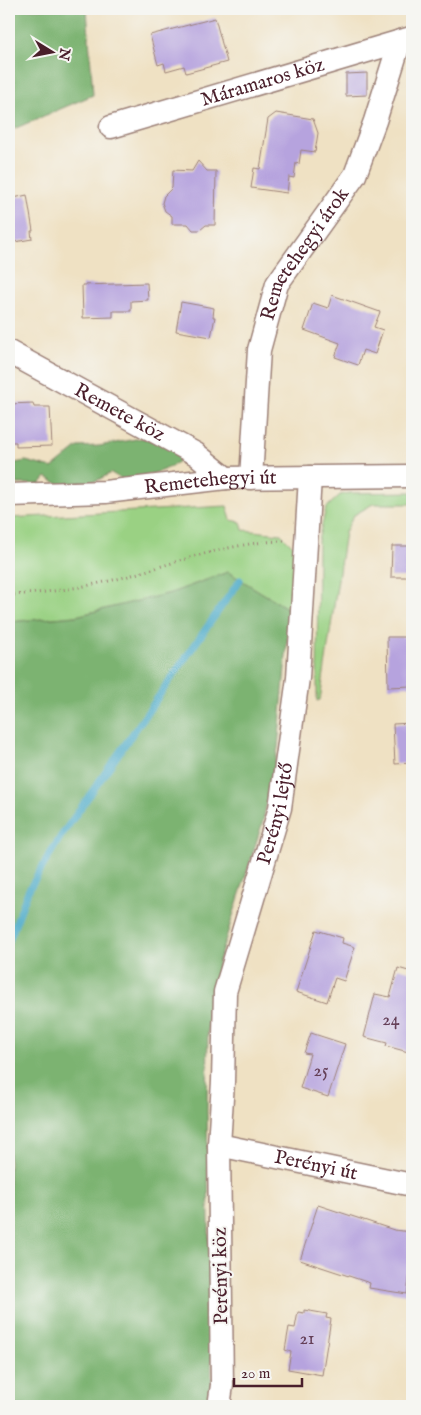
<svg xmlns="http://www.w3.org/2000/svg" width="421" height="1415" font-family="'IM FELL English',serif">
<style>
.green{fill:#9ad183;stroke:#727857}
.forest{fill:#7bb371;stroke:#62694e}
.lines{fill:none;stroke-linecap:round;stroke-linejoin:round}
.stream{stroke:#47a8c7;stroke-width:7}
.building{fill:#b6a3de}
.minor-casing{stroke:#9c8077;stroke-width:25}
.path{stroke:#9c8077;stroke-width:3;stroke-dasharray:1 4;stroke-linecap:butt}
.minor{stroke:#fff;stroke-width:22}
.labels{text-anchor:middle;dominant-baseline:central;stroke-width:4;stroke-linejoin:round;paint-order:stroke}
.number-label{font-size:18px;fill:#654058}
.street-label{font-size:20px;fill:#4a1f2b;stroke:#f6f6f2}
</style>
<rect width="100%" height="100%" fill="#f6f6f2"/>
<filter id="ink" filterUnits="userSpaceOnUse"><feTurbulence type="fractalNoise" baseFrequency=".02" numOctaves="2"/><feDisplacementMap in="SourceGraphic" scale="10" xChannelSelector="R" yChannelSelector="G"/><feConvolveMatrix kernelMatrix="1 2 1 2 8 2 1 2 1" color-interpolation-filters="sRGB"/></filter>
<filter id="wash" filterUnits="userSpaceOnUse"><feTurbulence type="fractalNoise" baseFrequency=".0096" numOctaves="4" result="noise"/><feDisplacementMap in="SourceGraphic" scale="20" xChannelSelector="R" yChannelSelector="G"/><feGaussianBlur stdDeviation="1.12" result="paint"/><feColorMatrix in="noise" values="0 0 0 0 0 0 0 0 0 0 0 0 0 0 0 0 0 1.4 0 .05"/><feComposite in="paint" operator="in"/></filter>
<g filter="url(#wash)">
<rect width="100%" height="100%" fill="#efe1c3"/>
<g class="green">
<polygon points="412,492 412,504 373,504 354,515 345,532 320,700 317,701 318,541 326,508 340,495 350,493"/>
<polygon points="227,506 231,520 241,522 243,530 281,534 297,550 290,610 228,572 171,593 76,616 9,622 9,518"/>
</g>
<g class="forest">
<polygon points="9,9 87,9 93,95 9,131"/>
<path d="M141 438 168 444 183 456C174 470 141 478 125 479 120 479 115 475 111 473L96 481 59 484 46 477 40 484H16L15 471 9 472V464L26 461 52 468 78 447 99 446Z"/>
<polygon points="228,572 290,610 278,748 263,821 219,960 212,990 208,1021 207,1110 212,1392 211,1406 9,1406 9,622 76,616 171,593"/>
</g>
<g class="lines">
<polyline class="stream" points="9,941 28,891 61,836 240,580"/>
</g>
<g id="blocks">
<g class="building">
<polygon points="215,18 227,62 186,73 184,66 166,71 164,63 158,65 150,35"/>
<polygon points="367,73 367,95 346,96 346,74"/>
<polygon points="276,113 313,119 318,133 315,152 301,150 299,164 296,163 294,178 289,177 287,193 251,188 254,168 260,169 268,119"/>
<polygon points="198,161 207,171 216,171 215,225 206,225 200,230 193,230 188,224 172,224 172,216 165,211 162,203 164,196 172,188 173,170 192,171"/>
<polygon points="27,195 33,231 31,231 32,239 9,243 9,199"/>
<polygon points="147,283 148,300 131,301 131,311 113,311 113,317 83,318 82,285"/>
<polygon points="332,295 380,312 374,327 383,330 375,354 363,350 358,365 335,357 340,343 304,330 313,303 328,308"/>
<polygon points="181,302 214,308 213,317 215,317 211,337 176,331"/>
<polygon points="33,403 34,407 50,407 52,446 16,447 16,442 9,442 9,404"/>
<polygon points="392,546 412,546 412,577 391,577"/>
<polygon points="387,637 412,637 412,686 388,687"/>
<polygon points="412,723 412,763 395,764 393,724"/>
<polygon points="316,930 343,938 342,943 355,947 344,981 335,978 327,1002 296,992"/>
<polygon points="398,968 412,972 412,1053 386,1046 387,1043 364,1037 375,994 390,997"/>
<polygon points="311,1033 345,1044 328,1097 300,1088 310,1054 304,1053"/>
<polygon points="318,1205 394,1230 412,1232 412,1258 407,1294 369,1288 370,1283 300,1260"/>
<polygon points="304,1310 327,1314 326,1318 331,1319 322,1375 288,1369 291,1352 285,1350 289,1327 295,1328 298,1312 304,1313"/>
</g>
</g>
</g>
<g filter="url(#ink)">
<use href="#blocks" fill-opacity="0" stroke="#9c8077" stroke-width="1"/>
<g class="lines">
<g class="minor-casing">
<g id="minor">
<path id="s1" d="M111 127 411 38"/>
<path id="s2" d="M9 352 196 454 226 478"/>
<path id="s3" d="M251 478 259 350 277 284 355 175 375 121 400 41"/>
<path id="s4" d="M9 495 105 492 226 478 412 476"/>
<path id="s5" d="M219 1145 412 1185"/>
<path id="s6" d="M219 1406 222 1385 219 1145 223 1082 225 992 280 808 298 678 310 477"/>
</g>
</g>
<path class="path" d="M9 595C48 593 87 587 125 577 174 563 235 541 285 541"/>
<use href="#minor" class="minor"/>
</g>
</g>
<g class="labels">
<g class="number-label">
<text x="391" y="1020">24</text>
<text x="321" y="1071">25</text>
<text x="307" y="1339">21</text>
</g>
<g class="street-label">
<text stroke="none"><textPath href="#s1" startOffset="158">Máramaros köz</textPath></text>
<text stroke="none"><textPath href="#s3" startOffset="236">Remetehegyi árok</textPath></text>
<text stroke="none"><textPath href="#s2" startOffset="126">Remete köz</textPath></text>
<text stroke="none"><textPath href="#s4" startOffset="202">Remetehegyi út</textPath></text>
<text stroke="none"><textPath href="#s6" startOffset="600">Perényi lejtő</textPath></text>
<text stroke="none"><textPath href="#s5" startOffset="99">Perényi út</textPath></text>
<text transform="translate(221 1276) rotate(-91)">Perényi köz</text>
</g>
</g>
<rect width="421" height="1415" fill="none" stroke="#f6f6f2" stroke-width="30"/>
<g transform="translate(52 52) rotate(100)" stroke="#f6f6f2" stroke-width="4" paint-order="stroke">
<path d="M0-4L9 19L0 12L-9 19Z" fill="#4a1f2b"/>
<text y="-8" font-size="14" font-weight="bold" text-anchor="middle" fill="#4a1f2b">N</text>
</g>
<path d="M234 1378v8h68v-8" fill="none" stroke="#4a1f2b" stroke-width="2.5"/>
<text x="241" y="1378" font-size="15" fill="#4a1f2b" stroke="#f6f6f2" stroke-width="4" paint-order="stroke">20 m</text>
</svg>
